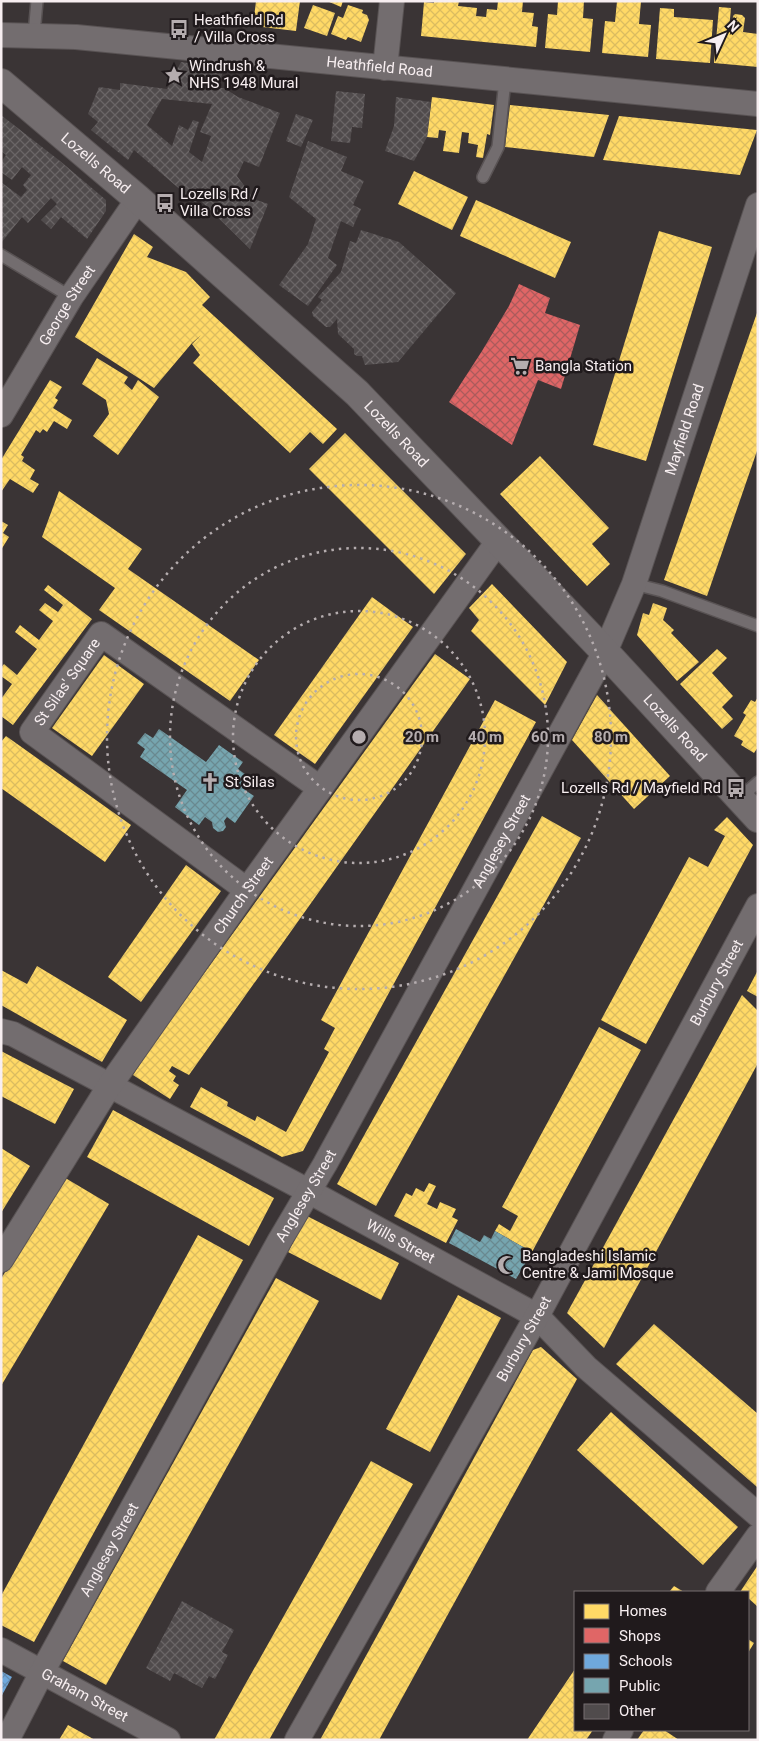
<svg xmlns="http://www.w3.org/2000/svg" width="759" height="1741" font-family="Roboto,sans-serif">
<style>
.homes{fill:url(#homes-cross-hatch)}
.shops{fill:url(#shops-cross-hatch)}
.schools{fill:url(#schools-cross-hatch)}
.public{fill:url(#public-cross-hatch)}
.building{fill:url(#building-cross-hatch);fill-rule:evenodd}
.lines{fill:none;stroke-linecap:round;stroke-linejoin:round}
.lane-casing{stroke:#595354;stroke-width:14}
.street-casing{stroke:#595354;stroke-width:26}
.secondary-casing{stroke:#595354;stroke-width:30}
.lane{stroke:#736d6f;stroke-width:11}
.street{stroke:#736d6f;stroke-width:24}
.secondary{stroke:#736d6f;stroke-width:28}
.ring{fill:none;stroke:#b5adaf;stroke-width:2.5;stroke-dasharray:2.5 5}
.labels{text-anchor:middle;dominant-baseline:central;stroke-width:5;stroke-linejoin:round;paint-order:stroke}
.poi-label{font-size:15px;fill:#f7eef0;stroke:#201a1c;text-anchor:start}
.street-label{font-size:15px;fill:#f7eef0;stroke:#201a1c}
.centre{fill:#b5adaf;stroke:#201a1c;stroke-width:2.5}
.ring-label{font-size:15px;text-anchor:middle;font-weight:bold;fill:#b5adaf;stroke:#201a1c;stroke-width:5;stroke-linejoin:round;paint-order:stroke}
</style>
<defs>
<pattern id="homes-cross-hatch" width="8" height="8" patternUnits="userSpaceOnUse" patternTransform="scale(1.25)"><rect width="8" height="8" fill="#ffd966"/><path d="M0 0l8 8M0 8l8-8" fill="none" stroke="#dbbc60"/></pattern>
<pattern id="shops-cross-hatch" width="8" height="8" patternUnits="userSpaceOnUse" patternTransform="scale(1.25)"><rect width="8" height="8" fill="#e06666"/><path d="M0 0l8 8M0 8l8-8" fill="none" stroke="#ac5b5c"/></pattern>
<pattern id="schools-cross-hatch" width="8" height="8" patternUnits="userSpaceOnUse" patternTransform="scale(1.25)"><rect width="8" height="8" fill="#6fa8dc"/><path d="M0 0l8 8M0 8l8-8" fill="none" stroke="#648bb0"/></pattern>
<pattern id="public-cross-hatch" width="8" height="8" patternUnits="userSpaceOnUse" patternTransform="scale(1.25)"><rect width="8" height="8" fill="#76a5af"/><path d="M0 0l8 8M0 8l8-8" fill="none" stroke="#698990"/></pattern>
<pattern id="building-cross-hatch" width="8" height="8" patternUnits="userSpaceOnUse" patternTransform="scale(1.25)"><rect width="8" height="8" fill="#504b4c"/><path d="M0 0l8 8M0 8l8-8" fill="none" stroke="#6a6566"/></pattern>
</defs>
<rect width="100%" height="100%" fill="#3a3435"/>
<g class="homes">
<polygon points="256,1 300,1 296,31 253,26"/>
<polygon points="327,1 343,1 341,7"/>
<polygon points="434,1 459,1 458,6 477,8 476,16 486,17 487,9 497,10 498,1 523,1 522,12 534,13 532,26 538,27 536,47 421,36 424,2 434,3"/>
<polygon points="558,1 584,1 583,18 593,19 590,52 545,48 548,14 557,15"/>
<polygon points="617,1 641,1 639,24 651,25 648,57 602,53 605,21 615,22"/>
<polygon points="313,5 335,13 327,36 304,28"/>
<polygon points="348,5 363,10 362,13 367,15 369,20 361,42 348,37 346,40 331,34 338,16 343,18"/>
<polygon points="719,7 731,8 729,30 732,30 733,16 735,14 742,15 745,18 743,32 758,34 758,67 714,63"/>
<polygon points="660,8 674,9 674,17 713,20 710,63 656,59"/>
<polygon points="432,97 494,105 490,135 487,134 483,158 476,157 478,145 468,143 469,133 462,132 459,153 443,151 446,131 439,130 438,138 427,137"/>
<polygon points="510,105 609,115 594,157 505,147"/>
<polygon points="619,116 757,130 740,175 603,160"/>
<polygon points="414,171 468,197 452,230 398,204"/>
<polygon points="476,200 571,242 555,278 460,236"/>
<polygon points="659,231 712,247 646,461 593,445"/>
<polygon points="134,234 153,247 147,257 186,272 210,297 202,305 337,429 323,444 310,432 290,453 193,363 200,355 192,344 201,335 192,343 154,388 75,337"/>
<polygon points="758,310 758,448 707,596 664,580"/>
<polygon points="97,358 128,377 124,383 132,390 138,380 159,397 118,455 93,436 109,414 106,400 82,384"/>
<polygon points="50,380 62,387 55,398 58,400 53,408 72,420 67,429 54,421 47,432 43,429 40,433 36,430 21,455 24,457 22,461 35,470 30,479 39,484 33,493 10,479 1,492 1,460"/>
<polygon points="345,433 466,554 434,594 309,469"/>
<polygon points="540,456 609,528 592,544 610,564 587,586 500,494"/>
<polygon points="59,491 142,549 128,569 259,660 230,701 99,610 115,588 42,537"/>
<polygon points="1,521 8,525 3,533 9,537 1,550"/>
<polygon points="492,584 567,662 545,705 471,631 479,620 469,608"/>
<polygon points="48,585 92,619 13,725 1,716 1,699 12,684 1,676 1,668 4,664 17,675 37,649 15,632 20,625 39,640 53,621 39,610 45,603 58,612 63,605 44,590"/>
<polygon points="372,597 413,627 315,764 274,735"/>
<polygon points="653,603 667,608 663,620 674,630 671,633 699,662 677,681 637,635 643,613 649,615"/>
<polygon points="717,649 727,658 712,673 733,696 722,707 733,719 722,729 680,684"/>
<polygon points="435,654 470,679 189,1075 172,1066 169,1071 176,1076 173,1081 179,1085 170,1099 133,1075 148,1051"/>
<polygon points="104,655 144,684 92,756 52,728"/>
<polygon points="597,695 670,776 634,809 572,740"/>
<polygon points="758,697 758,747 754,753 741,745 743,741 734,736 746,715 743,713 751,700 755,702"/>
<polygon points="495,700 536,722 303,1151 282,1157 190,1107 201,1087 228,1102 227,1106 255,1121 257,1116 286,1132 329,1052 324,1049 335,1028 321,1020"/>
<polygon points="6,736 131,825 105,862 1,788 1,742"/>
<polygon points="542,816 581,838 376,1206 337,1184"/>
<polygon points="727,817 753,845 646,1044 601,1020 689,857 708,867 725,836 714,830"/>
<polygon points="186,865 221,891 141,1002 108,977"/>
<polygon points="37,966 127,1020 102,1062 1,1005 1,970 27,984"/>
<polygon points="758,970 758,997 747,991"/>
<polygon points="742,995 758,1011 758,1063 604,1348 567,1313"/>
<polygon points="599,1027 641,1050 532,1252 495,1231 499,1224 510,1231 518,1216 502,1207"/>
<polygon points="1,1051 74,1089 55,1124 1,1096"/>
<polygon points="113,1110 274,1198 249,1246 87,1157"/>
<polygon points="1,1148 30,1166 1,1213"/>
<polygon points="62,1176 109,1204 1,1386 1,1279"/>
<polygon points="429,1183 436,1186 427,1204 437,1209 440,1202 456,1209 452,1217 458,1220 446,1243 394,1216 406,1193 412,1196 416,1188 424,1192"/>
<polygon points="307,1216 399,1263 381,1300 288,1252"/>
<polygon points="198,1235 243,1260 34,1642 1,1625 1,1596"/>
<polygon points="276,1278 319,1301 106,1685 63,1661"/>
<polygon points="458,1295 501,1318 430,1452 386,1429"/>
<polygon points="654,1324 758,1414 757,1487 616,1364"/>
<polygon points="541,1347 577,1379 379,1740 320,1740 533,1350"/>
<polygon points="611,1412 738,1527 703,1565 577,1450"/>
<polygon points="371,1461 413,1484 269,1740 214,1740"/>
<polygon points="758,1565 758,1607 748,1598 748,1592 740,1592"/>
<polygon points="674,1586 684,1592 669,1592"/>
<polygon points="748,1639 754,1643 748,1653"/>
<polygon points="575,1669 575,1730 593,1730 586,1740 527,1740"/>
<polygon points="68,1725 95,1740 59,1740"/>
<polygon points="644,1730 664,1730 679,1740 637,1740"/>
</g>
<polygon class="shops" points="519,284 550,298 545,313 580,325 561,389 538,380 512,445 449,402 482,351 509,306"/>
<polygon class="schools" points="1,1671 12,1677 1,1697"/>
<g class="public">
<polygon points="159,729 206,762 219,745 243,762 238,769 249,777 242,788 254,796 235,823 227,817 224,821 226,827 223,831 218,832 213,828 212,822 205,817 199,825 175,807 187,790 140,757 145,749 137,743 145,733 153,738"/>
<polygon points="456,1229 480,1242 484,1235 491,1239 495,1231 532,1252 516,1279 449,1243"/>
</g>
<g class="building">
<path d="M181 62 224 68 218 88H224L238 97 280 113 259 167 244 161 237 176 254 199 268 204 250 249 198 198 196 203 134 150 128 160 91 130 98 122 88 114 99 87 120 90V83L167 89ZM162 99 212 104 200 132 211 136 202 162 189 152 199 122 193 120 188 130 179 125 172 146 147 125Z"/>
<polygon points="336,91 365,94 362,128 352,127 350,143 331,141"/>
<polygon points="396,97 431,102 427,137 414,161 385,151 394,126"/>
<polygon points="296,114 313,120 301,147 286,141"/>
<polygon points="1,115 60,161 106,200 106,211 87,239 61,217 51,229 41,220 57,204 51,198 28,223 22,217 1,243 1,182 21,197 27,190 23,185 31,175 22,167 12,180 1,172 1,162 6,155 1,151"/>
<polygon points="308,141 347,157 341,171 364,181 353,205 361,209 353,227 341,221 328,258 337,265 308,306 279,285 308,244 316,219 289,197"/>
<polygon points="361,230 399,242 456,293 398,362 365,365 362,356 357,356 354,354 354,349 338,334 337,319 330,327 326,327 313,316 312,312 322,300 318,297 341,272 350,241 356,243"/>
<polygon points="182,1601 234,1630 222,1652 228,1655 215,1679 209,1676 202,1688 174,1673 170,1681 146,1668"/>
</g>
<g class="lines">
<g class="lane-casing">
<g id="lane">
<polyline points="34,34 37,1"/>
<polyline points="483,177 498,147 505,80"/>
<polyline points="1,255 71,297"/>
<polyline points="634,584 662,591 758,626"/>
<polyline points="739,799 758,782"/>
</g>
</g>
<g class="street-casing">
<g id="street">
<path id="s1" d="M1 35 76 37 758 104"/>
<polyline points="385,68 392,1"/>
<path id="s2" d="M1 415 71 297 138 199"/>
<path id="s3" d="M247 890 32 732 101 634 320 788"/>
<path id="s4" d="M1 1031 13 1034 310 1192 537 1316 586 1367 758 1515"/>
<path id="s5" d="M1 1260 110 1085 247 890 499 540"/>
<polyline points="718,1592 758,1536"/>
<path id="s6" d="M1 1650 168 1740"/>
<path id="s7" d="M7 1740 42 1672 280 1240 325 1164 605 652 634 584 758 205"/>
<path id="s8" d="M297 1740 537 1316 758 906"/>
<polyline points="615,1740 621,1730"/>
</g>
</g>
<g class="secondary-casing">
<g id="secondary">
<path id="s9" d="M1 83 138 199 357 393 605 652 758 818"/>
</g>
</g>
<use href="#lane" class="lane"/>
<use href="#street" class="street"/>
<use href="#secondary" class="secondary"/>
</g>
<g class="ring">
<circle cx="359" cy="737" r="63"/>
<circle cx="359" cy="737" r="126"/>
<circle cx="359" cy="737" r="189"/>
<circle cx="359" cy="737" r="252"/>
</g>
<defs>
<g id="bus-bare" transform="scale(1.5)"><path d="M-5-6H5V4H4V6H2V4H-2V6H-4V4H-5ZM-3.5-4V0h7V-4ZM-3.5 1.2v1.5H-2V1.2ZM2 1.2v1.5H3.5V1.2Z" fill="#b5adaf" stroke="#201a1c" stroke-width="2.5" paint-order="stroke"/></g>
<g id="sight-bare" transform="scale(1.5)"><path d="M0-6L1.8-2.2L6-1.7L2.9 1.2L3.7 5.4L0 3.3L-3.7 5.4L-2.9 1.2L-6-1.7L-1.8-2.2Z" fill="#b5adaf" stroke="#201a1c" stroke-width="2.5" paint-order="stroke"/></g>
<g id="supermarket-bare" transform="scale(1.5)"><path d="M-6-5.5h2.5l.6 2H6L4.5 2H-2.5L-4.4-4H-6ZM-1.5 3.2a1.3 1.3 0 1 0 .1 0ZM3 3.2a1.3 1.3 0 1 0 .1 0Z" fill="#b5adaf" stroke="#201a1c" stroke-width="2.5" paint-order="stroke"/></g>
<g id="church-bare" transform="scale(1.5)"><path d="M-1.2-6h2.4v3.5h3.3v2.4h-3.3V6h-2.4V-.1h-3.3v-2.4h3.3Z" fill="#b5adaf" stroke="#201a1c" stroke-width="2.5" paint-order="stroke"/></g>
<g id="mosque-bare" transform="scale(1.5)"><path d="M3.5-4.9A6 6 0 1 0 3.5 4.9A5 5 0 1 1 3.5-4.9Z" fill="#b5adaf" stroke="#201a1c" stroke-width="2.5" paint-order="stroke"/></g>
</defs>
<g fill-rule="evenodd">
<use href="#bus-bare" x="179" y="29"/>
<use href="#sight-bare" x="174" y="75"/>
<use href="#bus-bare" x="165" y="203"/>
<use href="#supermarket-bare" x="520" y="366"/>
<use href="#church-bare" x="210" y="782"/>
<use href="#bus-bare" x="736" y="788"/>
<use href="#mosque-bare" x="507" y="1265"/>
</g>
<g class="labels">
<g class="poi-label">
<text x="194" y="20">Heathfield Rd<tspan x="194" dy="17">/ Villa Cross</tspan></text>
<text x="189" y="66">Windrush &amp;<tspan x="189" dy="17">NHS 1948 Mural</tspan></text>
<text x="180" y="194">Lozells Rd /<tspan x="180" dy="17">Villa Cross</tspan></text>
<text x="535" y="366">Bangla Station</text>
<text x="225" y="782">St Silas</text>
<text x="721" y="788" text-anchor="end">Lozells Rd / Mayfield Rd</text>
<text x="522" y="1256">Bangladeshi Islamic<tspan x="522" dy="17">Centre &amp; Jami Mosque</tspan></text>
</g>
<g class="street-label">
<text stroke="none"><textPath href="#s1" startOffset="380">Heathfield Road</textPath></text>
<text stroke="none"><textPath href="#s9" startOffset="124">Lozells Road</textPath></text>
<text stroke="none"><textPath href="#s2" startOffset="128">George Street</textPath></text>
<text stroke="none"><textPath href="#s7" startOffset="1478">Mayfield Road</textPath></text>
<text stroke="none"><textPath href="#s9" startOffset="529">Lozells Road</textPath></text>
<text stroke="none"><textPath href="#s3" startOffset="328">St Silas' Square</textPath></text>
<text stroke="none"><textPath href="#s9" startOffset="934">Lozells Road</textPath></text>
<text stroke="none"><textPath href="#s7" startOffset="1026">Anglesey Street</textPath></text>
<text stroke="none"><textPath href="#s5" startOffset="438">Church Street</textPath></text>
<text stroke="none"><textPath href="#s8" startOffset="866">Burbury Street</textPath></text>
<text stroke="none"><textPath href="#s7" startOffset="621">Anglesey Street</textPath></text>
<text stroke="none"><textPath href="#s4" startOffset="452">Wills Street</textPath></text>
<text stroke="none"><textPath href="#s8" startOffset="461">Burbury Street</textPath></text>
<text stroke="none"><textPath href="#s7" startOffset="216">Anglesey Street</textPath></text>
<text stroke="none"><textPath href="#s6" startOffset="95">Graham Street</textPath></text>
</g>
</g>
<circle cx="359" cy="737" r="8" class="centre"/>
<g class="ring-label">
<text x="422" y="742">20 m</text>
<text x="485" y="742">40 m</text>
<text x="548" y="742">60 m</text>
<text x="611" y="742">80 m</text>
</g>
<rect width="759" height="1741" fill="none" stroke="#f7eef0" stroke-width="5"/>
<rect x="574" y="1591" width="175" height="140" fill="#201a1c" stroke="#766f71"/>
<rect x="584" y="1604" width="25" height="15" fill="#ffd966" stroke="#766f71"/>
<text x="619" y="1616" font-size="15" fill="#f7eef0">Homes</text>
<rect x="584" y="1628" width="25" height="15" fill="#e06666" stroke="#766f71"/>
<text x="619" y="1641" font-size="15" fill="#f7eef0">Shops</text>
<rect x="584" y="1654" width="25" height="15" fill="#6fa8dc" stroke="#766f71"/>
<text x="619" y="1666" font-size="15" fill="#f7eef0">Schools</text>
<rect x="584" y="1678" width="25" height="15" fill="#76a5af" stroke="#766f71"/>
<text x="619" y="1691" font-size="15" fill="#f7eef0">Public</text>
<rect x="584" y="1704" width="25" height="15" fill="#504b4c" stroke="#766f71"/>
<text x="619" y="1716" font-size="15" fill="#f7eef0">Other</text>
<g transform="translate(724 35) rotate(46)" stroke="#201a1c" stroke-width="4" paint-order="stroke">
<path d="M0-4L9 19L0 12L-9 19Z" fill="#f7eef0"/>
<text y="-8" font-size="14" font-weight="bold" text-anchor="middle" fill="#f7eef0">N</text>
</g>
</svg>
